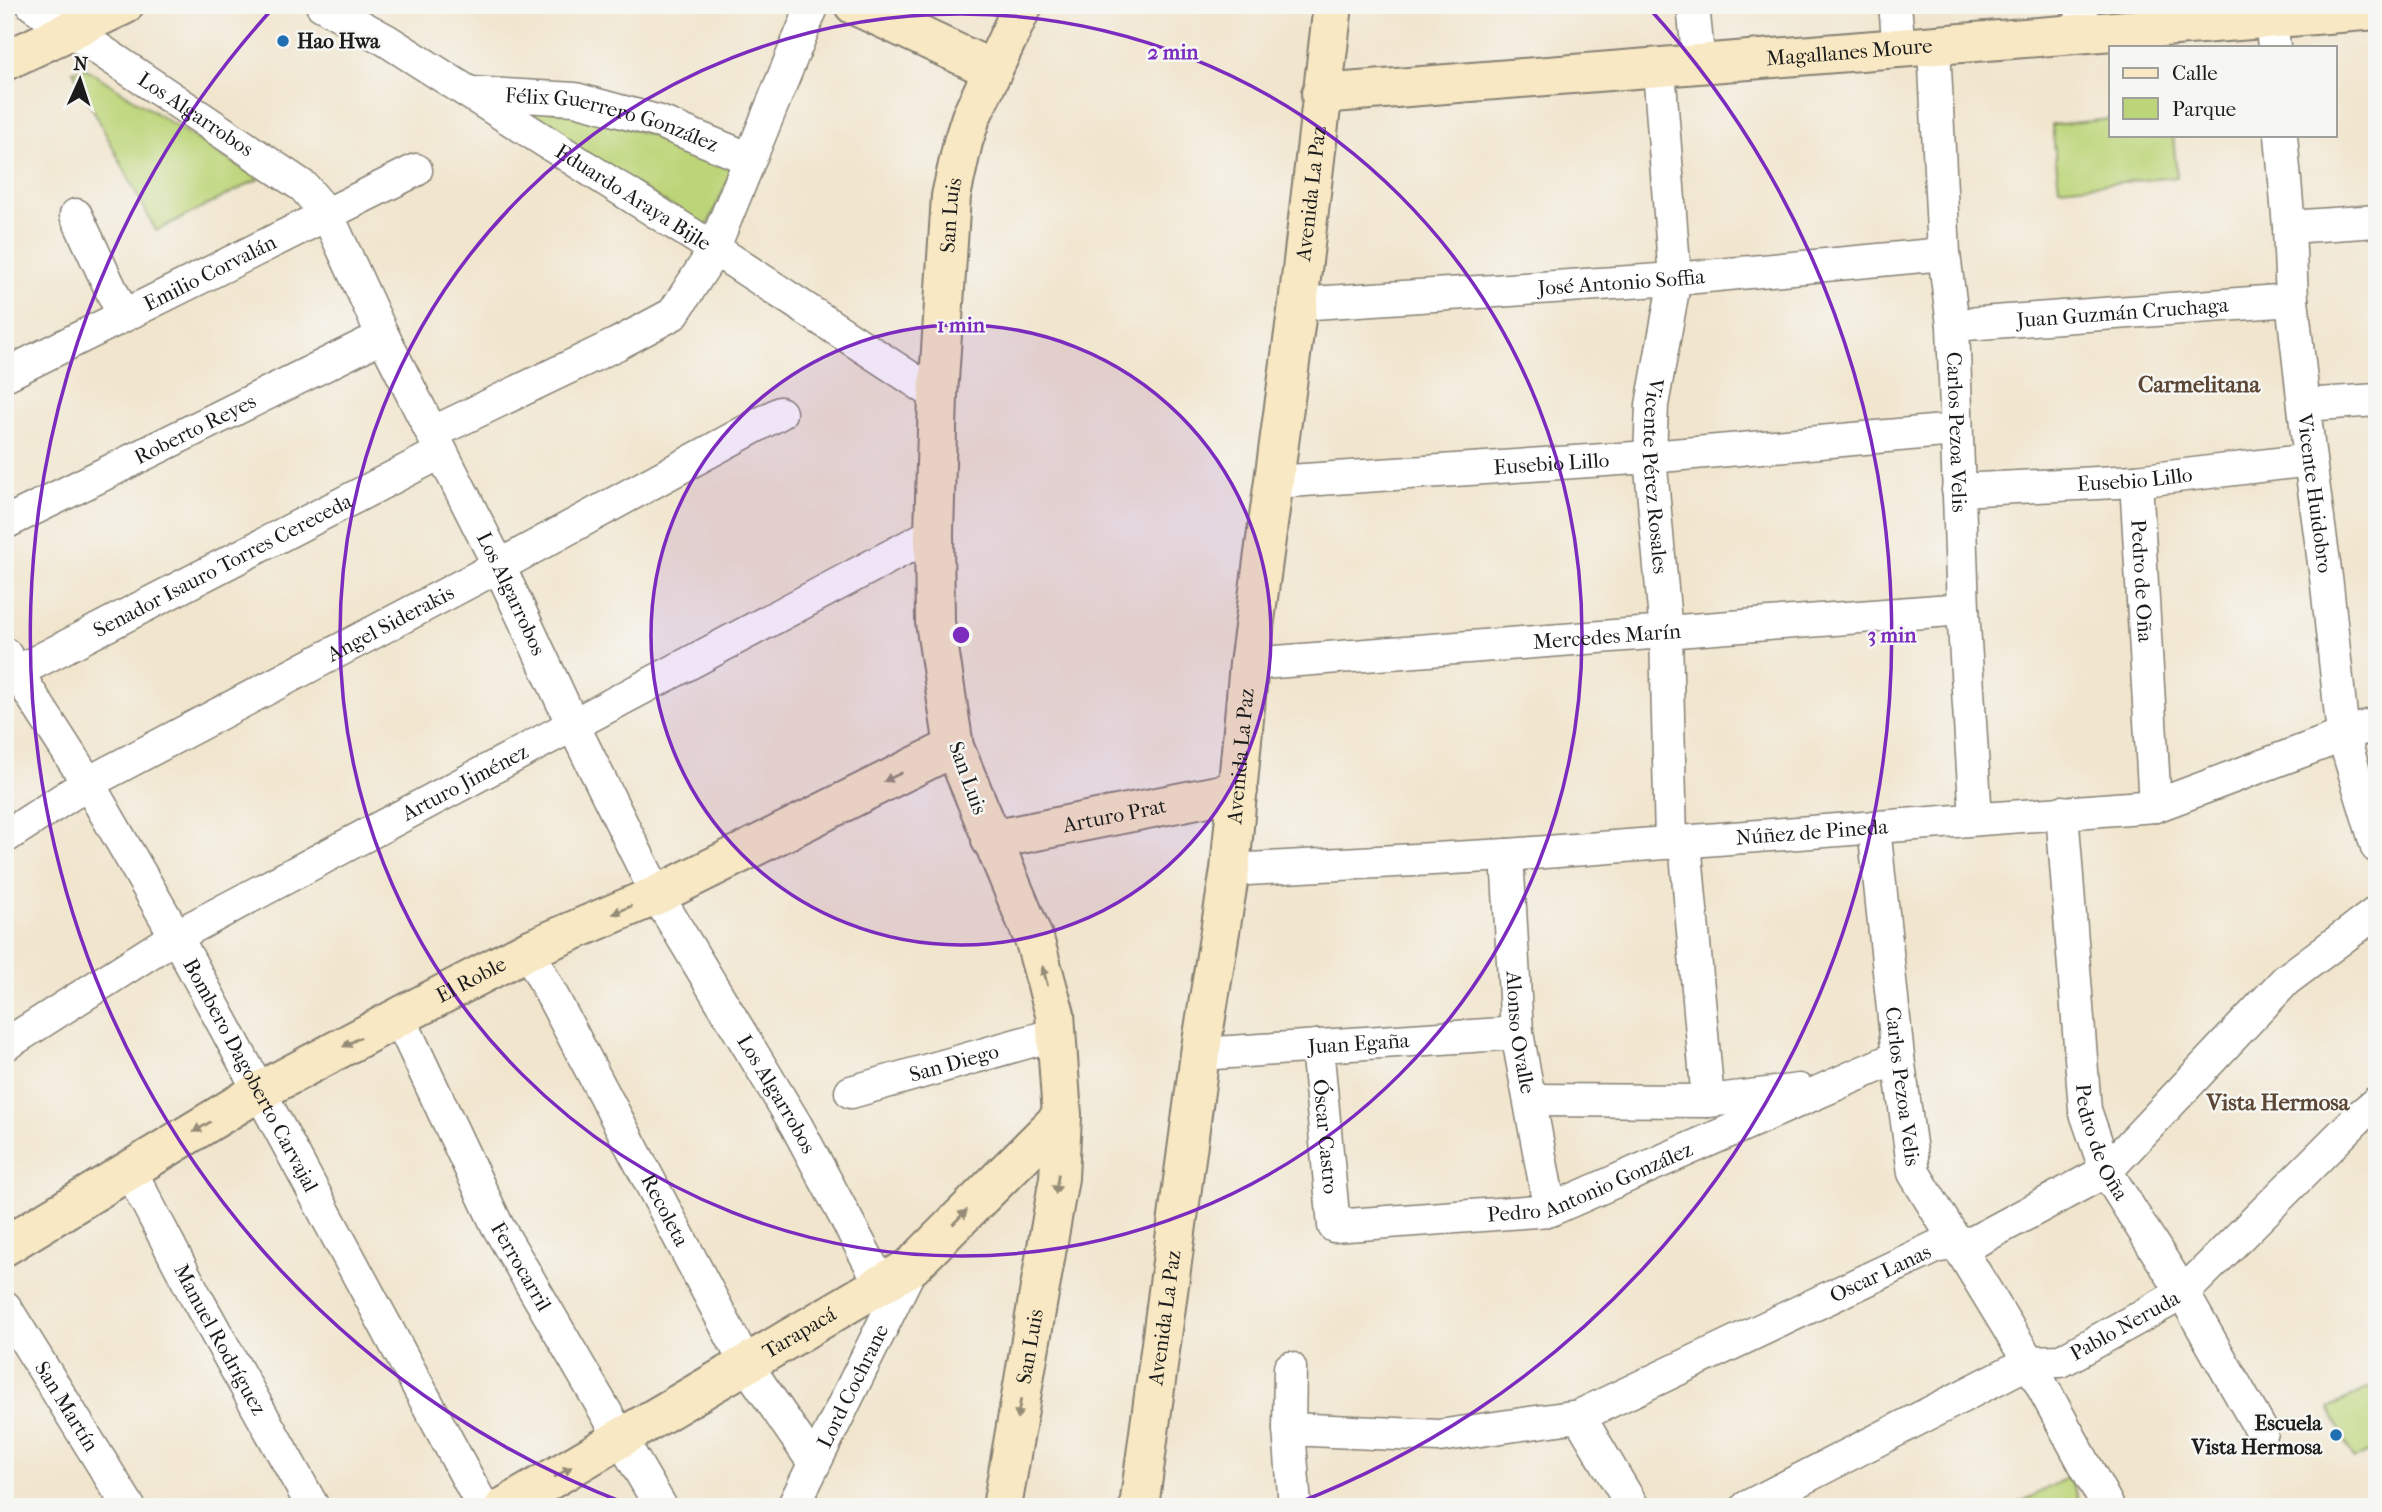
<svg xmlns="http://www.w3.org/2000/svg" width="2382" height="1512" font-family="'IM FELL French Canon',serif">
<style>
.green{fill:#bdd579;stroke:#6c784a;stroke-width:2}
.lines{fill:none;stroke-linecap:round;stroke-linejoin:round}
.street-casing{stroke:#868074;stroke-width:35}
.secondary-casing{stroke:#868074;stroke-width:42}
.street{stroke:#fff;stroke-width:32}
.secondary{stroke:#f8e8c3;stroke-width:38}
.oneway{fill:#958c78}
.ring{fill:none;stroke:#7b2cbf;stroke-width:3.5}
.poi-dot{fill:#1f6fb2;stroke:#f6f6f2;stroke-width:2.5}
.labels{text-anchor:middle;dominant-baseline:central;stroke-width:5;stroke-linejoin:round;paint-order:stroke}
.poi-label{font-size:21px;font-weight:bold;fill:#1c1c1c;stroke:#f6f6f2;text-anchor:start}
.street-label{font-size:21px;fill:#1c1c1c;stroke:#f6f6f2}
.neighbourhood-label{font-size:23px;font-weight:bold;fill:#5c4635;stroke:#f6f6f2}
.centre{fill:#7b2cbf;stroke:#f6f6f2;stroke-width:3.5}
.ring-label{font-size:21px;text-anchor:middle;font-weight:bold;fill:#7b2cbf;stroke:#f6f6f2;stroke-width:5;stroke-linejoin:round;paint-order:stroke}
</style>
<rect width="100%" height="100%" fill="#f6f6f2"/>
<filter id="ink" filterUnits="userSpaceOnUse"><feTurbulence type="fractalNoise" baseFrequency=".0143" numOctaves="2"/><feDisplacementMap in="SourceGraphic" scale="14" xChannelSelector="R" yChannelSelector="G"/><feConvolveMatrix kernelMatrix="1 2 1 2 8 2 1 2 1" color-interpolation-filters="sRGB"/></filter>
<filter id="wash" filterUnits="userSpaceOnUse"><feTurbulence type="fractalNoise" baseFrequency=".00686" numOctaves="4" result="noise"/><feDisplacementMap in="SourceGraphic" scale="28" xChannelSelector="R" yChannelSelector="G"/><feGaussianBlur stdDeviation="1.57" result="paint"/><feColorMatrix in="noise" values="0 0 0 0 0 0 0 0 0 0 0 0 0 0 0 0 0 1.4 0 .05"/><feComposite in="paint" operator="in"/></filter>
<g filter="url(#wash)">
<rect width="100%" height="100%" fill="#f1e5cd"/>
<g class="green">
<polygon points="85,68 259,179 156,231 73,71"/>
<polygon points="501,104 591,116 736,162 707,227"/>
<polygon points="2111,119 2111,135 2173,135 2177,177 2059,188 2052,125"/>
<polygon points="2377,1384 2377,1448 2354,1459 2329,1408"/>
<polygon points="2068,1477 2083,1507 2012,1507"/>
</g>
</g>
<g filter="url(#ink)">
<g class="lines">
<g class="street-casing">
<g id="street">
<path id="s1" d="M33 5 304 187 327 214 383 336 499 566 573 725 657 895 796 1125 881 1284"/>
<path id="s2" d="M322 5 386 40 713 248 938 396"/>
<polyline points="1693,5 1699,65"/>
<polyline points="1895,5 1899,49"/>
<polyline points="2081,5 2083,33"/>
<polyline points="2271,19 2274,47"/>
<path id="s3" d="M1934 46 1944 254 1953 325 1963 609 1976 819"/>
<path id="s4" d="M1659 69 1675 279 1652 405 1650 457 1666 633 1671 843"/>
<path id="s5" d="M471 93 575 99 660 122 750 159"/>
<path id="s6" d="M2281 135 2289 227 2292 300 2310 460 2327 585 2343 735 2377 847"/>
<polyline points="76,215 123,315"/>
<polyline points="2289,227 2377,221"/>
<path id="s7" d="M1298 304 1675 279 1944 254"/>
<path id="s8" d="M1953 325 2292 300"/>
<path id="s9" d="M5 375 416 170"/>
<polyline points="2305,405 2377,400"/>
<polyline points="432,433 617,344 673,314 710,257 813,5"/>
<path id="s10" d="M2136 481 2155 806"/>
<path id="s11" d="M1274 482 1650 457 1955 430"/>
<path id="s12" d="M1958 490 2136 481 2310 460"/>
<path id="s13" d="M5 523 383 336"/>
<path id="s14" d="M5 654 88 783 176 936 483 1507"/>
<path id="s15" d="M1249 664 1963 609"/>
<path id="s16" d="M5 678 440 453"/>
<path id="s17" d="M2062 812 2085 1110 2106 1171 2183 1293 2262 1432"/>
<path id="s18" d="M1874 827 1898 1057 1914 1173 2029 1362 2107 1505"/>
<path id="s19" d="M5 837 88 783 499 566 780 413"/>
<polyline points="1685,842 1708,1101"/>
<path id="s20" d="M1507 855 1517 1033 1550 1210"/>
<path id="s21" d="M1230 870 1507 855 2155 806 2377 723"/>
<path id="s22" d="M528 950 746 1364 814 1463"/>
<path id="s23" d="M399 1017 497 1225 661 1507"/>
<path id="s24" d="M5 1045 176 936 934 533"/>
<path id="s25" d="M1317 1046 1334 1226 1550 1210 1898 1057"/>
<path id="s26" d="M1200 1054 1517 1033"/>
<path id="s27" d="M851 1092 1056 1034"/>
<polyline points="1530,1100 1708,1101 1799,1090"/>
<path id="s28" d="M130 1170 196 1297 313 1507"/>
<path id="s29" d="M5 1307 129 1507"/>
<polyline points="1290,1368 1289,1429 1295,1507"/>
<polyline points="1579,1416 1633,1507"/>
<path id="s30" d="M1289 1429 1439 1436 1579 1416 1938 1246 1974 1242 2106 1171 2286 980 2377 912"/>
<path id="s31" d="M793 1507 912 1266"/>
<path id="s32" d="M1747 1507 2029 1362 2061 1361 2183 1293 2359 1117 2377 1102"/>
</g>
</g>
<g class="secondary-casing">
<g id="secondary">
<polyline points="854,5 993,70"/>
<polyline points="5,61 124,5"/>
<path id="s33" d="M1321 94 2377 10"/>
<path id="s34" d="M991 840 1238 791"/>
<path id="s35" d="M5 1246 260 1091 399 1017 528 950 657 895 954 747"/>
<path id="s36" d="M504 1507 912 1266 1062 1116"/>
<path id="s37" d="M1002 1507 1059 1178 1062 1116 1055 1014 1035 942 954 747 935 622 934 533 938 396 951 196 963 142 971 117 1023 5"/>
<path id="s38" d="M1139 1507 1200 1054 1230 870 1249 664 1298 304 1333 5"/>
</g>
</g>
<use href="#street" class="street"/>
<use href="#secondary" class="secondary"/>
</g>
<defs><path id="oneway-solid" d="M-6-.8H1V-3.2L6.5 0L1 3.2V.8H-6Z" transform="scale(1.75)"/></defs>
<g class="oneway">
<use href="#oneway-solid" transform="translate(893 777) rotate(154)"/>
<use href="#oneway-solid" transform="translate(622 910) rotate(157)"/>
<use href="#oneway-solid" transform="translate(1045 976) rotate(-105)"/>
<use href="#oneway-solid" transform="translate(352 1042) rotate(152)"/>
<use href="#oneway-solid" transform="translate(202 1127) rotate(149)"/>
<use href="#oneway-solid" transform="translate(1057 1184) rotate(98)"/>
<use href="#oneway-solid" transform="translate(960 1217) rotate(-45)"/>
<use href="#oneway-solid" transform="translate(1019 1409) rotate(100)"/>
<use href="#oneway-solid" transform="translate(563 1472) rotate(-31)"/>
</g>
</g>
<circle cx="961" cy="635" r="310" fill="#7b2cbf" fill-opacity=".12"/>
<g class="ring">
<circle cx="961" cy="635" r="310"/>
<circle cx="961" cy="635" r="621"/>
<path d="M627 1504A931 931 0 0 1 275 6M1647 6A931 931 0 0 1 1295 1504"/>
</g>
<g class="poi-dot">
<circle cx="283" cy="41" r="7"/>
<circle cx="2336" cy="1435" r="7"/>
</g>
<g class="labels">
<g class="poi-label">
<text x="297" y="41">Hao Hwa</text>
<text x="2322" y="1423" text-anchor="end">Escuela<tspan x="2322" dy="24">Vista Hermosa</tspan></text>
</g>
<g class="street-label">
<text stroke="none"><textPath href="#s33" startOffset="530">Magallanes Moure</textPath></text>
<text stroke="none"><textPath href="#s1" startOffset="196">Los Algarrobos</textPath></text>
<text stroke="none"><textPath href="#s5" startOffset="144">Félix Guerrero González</textPath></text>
<text stroke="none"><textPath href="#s38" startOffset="1325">Avenida La Paz</textPath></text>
<text stroke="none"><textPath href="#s2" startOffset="366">Eduardo Araya Bijle</textPath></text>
<text stroke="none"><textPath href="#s37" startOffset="1318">San Luis</textPath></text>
<text stroke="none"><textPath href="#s9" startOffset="229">Emilio Corvalán</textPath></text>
<text stroke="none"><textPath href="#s7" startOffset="324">José Antonio Soffia</textPath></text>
<text stroke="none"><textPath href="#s8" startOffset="170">Juan Guzmán Cruchaga</textPath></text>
<text stroke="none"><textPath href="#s13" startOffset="212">Roberto Reyes</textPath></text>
<text stroke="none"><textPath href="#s3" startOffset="387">Carlos Pezoa Velis</textPath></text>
<text stroke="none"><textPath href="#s11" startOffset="278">Eusebio Lillo</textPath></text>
<text stroke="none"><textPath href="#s4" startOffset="410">Vicente Pérez Rosales</textPath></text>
<text stroke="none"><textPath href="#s12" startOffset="177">Eusebio Lillo</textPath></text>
<text stroke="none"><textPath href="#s6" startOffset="360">Vicente Huidobro</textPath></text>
<text stroke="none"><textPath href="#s16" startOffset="245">Senador Isauro Torres Cereceda</textPath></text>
<text stroke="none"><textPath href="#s10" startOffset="100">Pedro de Oña</textPath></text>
<text stroke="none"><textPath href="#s1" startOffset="784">Los Algarrobos</textPath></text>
<text stroke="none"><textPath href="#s19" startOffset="441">Angel Siderakis</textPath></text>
<text stroke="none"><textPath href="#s15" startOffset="359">Mercedes Marín</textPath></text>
<text stroke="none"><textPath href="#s38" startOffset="758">Avenida La Paz</textPath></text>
<text transform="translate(968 778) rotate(70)">San Luis</text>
<text stroke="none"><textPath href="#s24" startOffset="530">Arturo Jiménez</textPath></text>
<text stroke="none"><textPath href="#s34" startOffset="126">Arturo Prat</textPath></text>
<text stroke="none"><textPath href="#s21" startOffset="583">Núñez de Pineda</textPath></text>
<text stroke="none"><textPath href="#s35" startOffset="537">El Roble</textPath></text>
<text stroke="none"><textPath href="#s20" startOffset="178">Alonso Ovalle</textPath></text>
<text stroke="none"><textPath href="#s26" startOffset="159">Juan Egaña</textPath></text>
<text stroke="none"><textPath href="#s27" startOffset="107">San Diego</textPath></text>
<text stroke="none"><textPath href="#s14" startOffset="488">Bombero Dagoberto Carvajal</textPath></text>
<text stroke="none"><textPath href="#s18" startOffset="261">Carlos Pezoa Velis</textPath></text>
<text stroke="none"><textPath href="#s1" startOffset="1351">Los Algarrobos</textPath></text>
<text stroke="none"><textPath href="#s25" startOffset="91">Óscar Castro</textPath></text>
<text stroke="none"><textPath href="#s17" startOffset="334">Pedro de Oña</textPath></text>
<text stroke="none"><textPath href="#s25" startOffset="443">Pedro Antonio González</textPath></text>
<text stroke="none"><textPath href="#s22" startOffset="294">Recoleta</textPath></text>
<text stroke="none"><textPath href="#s23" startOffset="278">Ferrocarril</textPath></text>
<text stroke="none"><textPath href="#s30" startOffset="625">Oscar Lanas</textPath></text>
<text stroke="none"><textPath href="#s38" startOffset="191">Avenida La Paz</textPath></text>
<text stroke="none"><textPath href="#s32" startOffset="422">Pablo Neruda</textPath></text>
<text stroke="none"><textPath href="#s36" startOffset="343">Tarapacá</textPath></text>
<text stroke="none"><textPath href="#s28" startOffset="192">Manuel Rodríguez</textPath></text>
<text stroke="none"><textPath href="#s37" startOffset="163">San Luis</textPath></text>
<text stroke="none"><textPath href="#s31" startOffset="135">Lord Cochrane</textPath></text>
<text stroke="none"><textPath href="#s29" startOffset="117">San Martín</textPath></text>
</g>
<g class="neighbourhood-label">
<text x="2199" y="384">Carmelitana</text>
<text x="2278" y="1102">Vista Hermosa</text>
</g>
</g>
<circle cx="961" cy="635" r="10" class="centre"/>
<g class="ring-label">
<text x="1173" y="59">2 min</text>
<text x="961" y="332">1 min</text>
<text x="1892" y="642">3 min</text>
</g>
<rect width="2382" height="1512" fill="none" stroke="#f6f6f2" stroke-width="28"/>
<rect x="2109" y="46" width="228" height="91" fill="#f6f6f2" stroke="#9f9f9c" stroke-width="2"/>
<rect x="2123" y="68" width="35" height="10" fill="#f8e8c3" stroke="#9f9f9c" stroke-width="2"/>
<text x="2172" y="80" font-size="21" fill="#1c1c1c">Calle</text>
<rect x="2123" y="98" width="35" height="21" fill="#bdd579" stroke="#9f9f9c" stroke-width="2"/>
<text x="2172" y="116" font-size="21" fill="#1c1c1c">Parque</text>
<g transform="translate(80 80) rotate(3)" stroke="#f6f6f2" stroke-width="5" paint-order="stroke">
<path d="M0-5L12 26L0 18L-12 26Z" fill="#1c1c1c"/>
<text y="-10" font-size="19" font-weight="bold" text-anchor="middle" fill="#1c1c1c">N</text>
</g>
</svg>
